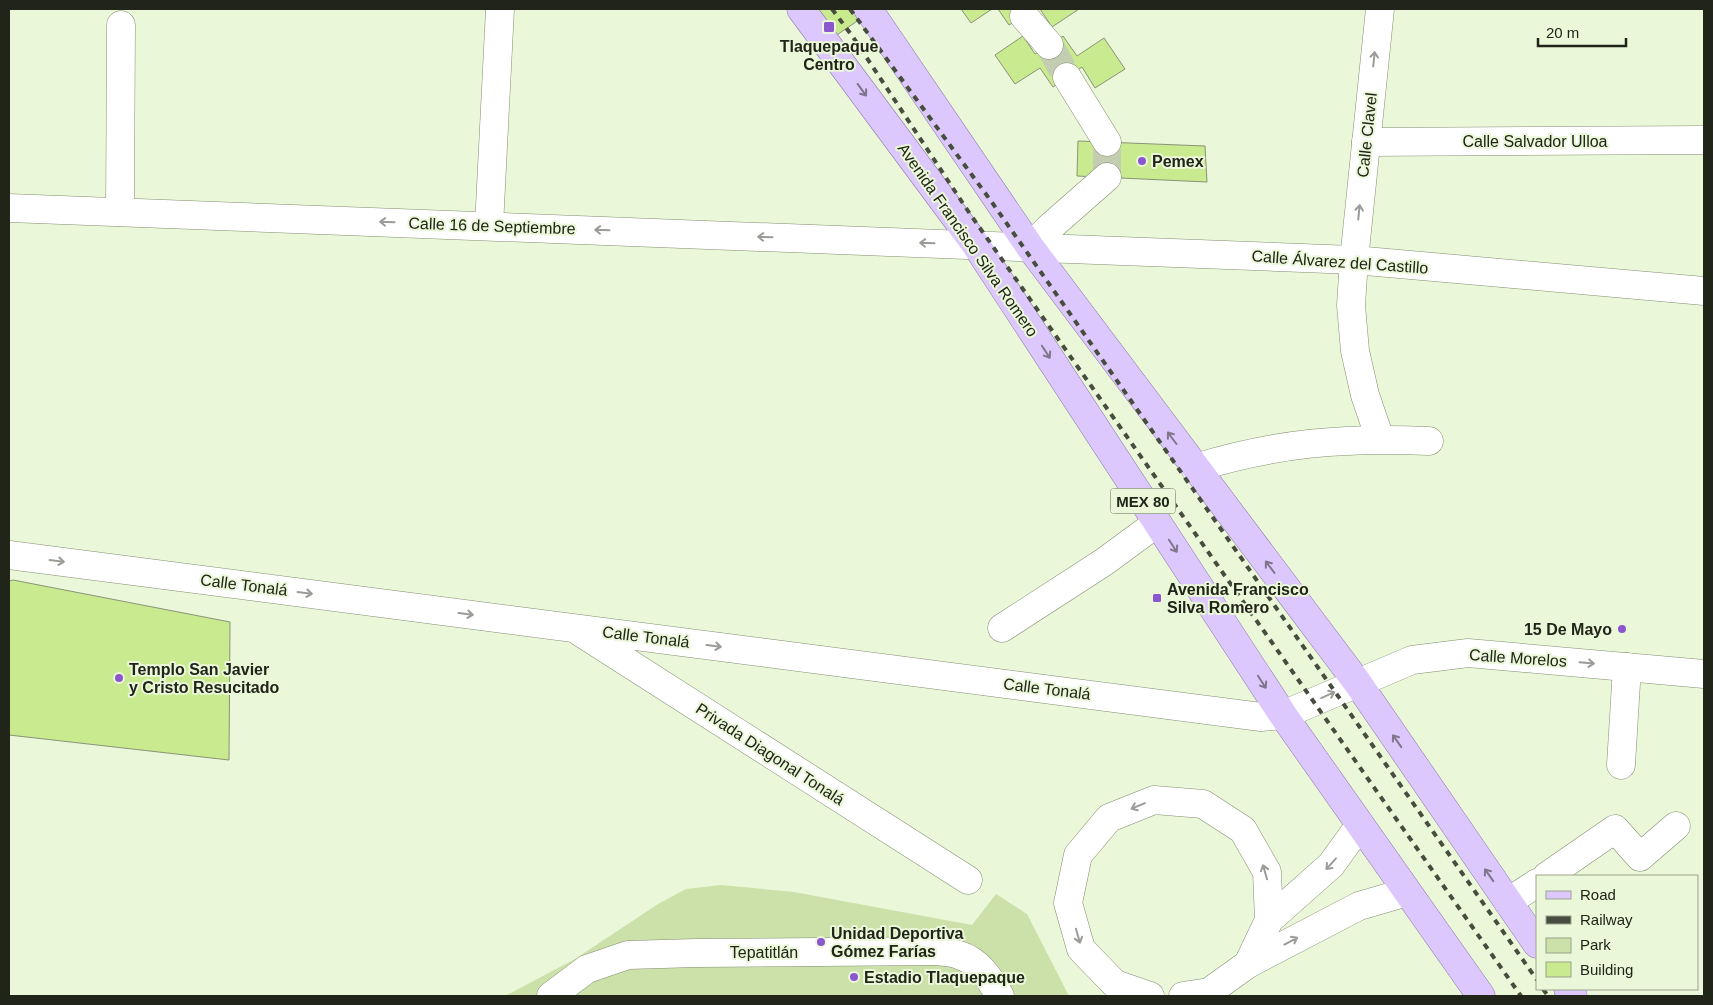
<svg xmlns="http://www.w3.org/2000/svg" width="1713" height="1005" font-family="Arial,sans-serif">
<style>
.green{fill:#cce1aa}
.building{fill:#caea90;stroke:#899478}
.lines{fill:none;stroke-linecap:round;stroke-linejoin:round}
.minor-tunnel{stroke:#c2cdb2;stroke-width:28;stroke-dasharray:28 14;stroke-linecap:butt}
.minor-casing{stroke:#848e73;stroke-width:29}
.major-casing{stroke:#8c77ad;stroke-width:29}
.minor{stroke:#fff;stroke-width:28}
.major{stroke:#ddc8fd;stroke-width:28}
.rail{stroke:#474d3e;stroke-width:4;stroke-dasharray:6 6;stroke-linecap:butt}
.oneway{stroke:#9b9c98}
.oneway2{stroke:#7e768b}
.poi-dot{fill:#8c56ce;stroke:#eaf7d8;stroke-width:2}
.labels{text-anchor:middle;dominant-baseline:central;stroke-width:4;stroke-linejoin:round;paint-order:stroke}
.shield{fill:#eaf7d8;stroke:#5d6352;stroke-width:1}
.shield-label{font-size:15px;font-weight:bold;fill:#202419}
.poi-label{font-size:16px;font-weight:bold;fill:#202419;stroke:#eaf7d8;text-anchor:start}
.street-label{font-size:16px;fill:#202419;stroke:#eaf7d8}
</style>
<rect width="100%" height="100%" fill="#eaf7d8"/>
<polygon class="green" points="721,885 794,892 972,925 996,894 1027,914 1069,996 505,996 575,959 658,904 686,889"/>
<g class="building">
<polygon points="796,9 875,9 822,45"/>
<polygon points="961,9 992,9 971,23"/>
<polygon points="998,9 1035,9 1009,25"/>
<polygon points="1040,9 1079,9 1052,27"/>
<polygon points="1023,36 1035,54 1063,36 1077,56 1104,38 1125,69 1095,88 1082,67 1053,87 1040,68 1015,84 995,55"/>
<polygon points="1078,141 1205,146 1207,182 1077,176"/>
<polygon points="13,580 230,622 229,760 9,735 9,581"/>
</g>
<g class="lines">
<g class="minor-tunnel">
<polyline points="1049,45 1067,77"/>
<polyline points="1107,177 1107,142"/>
</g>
<g class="minor-casing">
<g id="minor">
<polyline points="1380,9 1354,260 1351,305 1355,351 1365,395 1380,439"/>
<polyline points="1024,16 1049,45"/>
<polyline points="1067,77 1107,142"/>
<polyline points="1366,142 1704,140"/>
<polyline points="9,208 1354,260 1704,291"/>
<polyline points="120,212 121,25"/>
<polyline points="489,226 500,9"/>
<polyline points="1030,247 1049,228 1107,177"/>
<path d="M1195 468C1275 443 1346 437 1429 441"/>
<polyline points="9,555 1261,717 1283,715 1412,660 1468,653 1704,674"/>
<polyline points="1002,628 1104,562 1157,523"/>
<polyline points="580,632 968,880"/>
<polyline points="1621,765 1627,667"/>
<polyline points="1547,876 1615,829 1640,857 1676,826"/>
<polyline points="1508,902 1537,883"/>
<polyline points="1248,964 1359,906 1407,892"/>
<path d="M551 996 587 969 628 955 696 953 935 951C942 952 951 952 959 955 979 961 990 979 1000 996"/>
<polyline points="1150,996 1115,984 1081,949 1068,903 1078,855 1109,818 1154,800 1203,804 1243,830 1267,872 1269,920"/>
<polyline points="1183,996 1209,992 1248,964 1269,920 1331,865 1360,825"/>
</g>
</g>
<g class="major-casing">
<g id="major">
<polyline points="801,9 976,245 1283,715 1481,996"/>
<polyline points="868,9 1030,247 1357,682 1537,944"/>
<polyline points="1568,989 1573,996"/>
</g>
</g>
<use href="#minor" class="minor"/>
<use href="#major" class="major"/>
<g class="rail">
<polyline points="832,9 853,37 970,214 1521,996"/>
<polyline points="850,9 991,201 1537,980"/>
<polyline points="1543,989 1548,996"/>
</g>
</g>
<defs><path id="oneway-shaft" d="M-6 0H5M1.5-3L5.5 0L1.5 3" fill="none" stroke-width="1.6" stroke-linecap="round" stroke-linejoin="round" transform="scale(1.25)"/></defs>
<g class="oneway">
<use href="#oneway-shaft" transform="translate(1374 59) rotate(-84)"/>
<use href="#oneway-shaft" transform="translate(1359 212) rotate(-84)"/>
<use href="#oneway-shaft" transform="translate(387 222) rotate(-178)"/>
<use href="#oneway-shaft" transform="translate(602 230) rotate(-178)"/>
<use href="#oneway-shaft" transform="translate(765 237) rotate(-178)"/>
<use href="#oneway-shaft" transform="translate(927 243) rotate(-178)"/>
<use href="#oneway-shaft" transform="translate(57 561) rotate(7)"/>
<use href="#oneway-shaft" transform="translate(305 593) rotate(7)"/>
<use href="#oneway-shaft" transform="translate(466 614) rotate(7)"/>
<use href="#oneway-shaft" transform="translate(714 646) rotate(7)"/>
<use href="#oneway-shaft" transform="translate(1587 663) rotate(5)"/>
<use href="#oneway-shaft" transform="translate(1328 695) rotate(-24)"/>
<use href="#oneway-shaft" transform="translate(1138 806) rotate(157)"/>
<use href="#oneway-shaft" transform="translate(1331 864) rotate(132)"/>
<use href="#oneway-shaft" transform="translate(1265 872) rotate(-106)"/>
<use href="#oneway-shaft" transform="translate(1078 936) rotate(74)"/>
<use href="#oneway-shaft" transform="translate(1291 941) rotate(-28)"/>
</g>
<g class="oneway2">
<use href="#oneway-shaft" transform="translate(862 90) rotate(54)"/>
<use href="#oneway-shaft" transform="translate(1046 352) rotate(57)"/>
<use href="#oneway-shaft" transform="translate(1172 438) rotate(-127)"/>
<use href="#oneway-shaft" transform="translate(1173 546) rotate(57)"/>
<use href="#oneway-shaft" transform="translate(1270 567) rotate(-127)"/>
<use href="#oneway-shaft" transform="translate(1262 682) rotate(57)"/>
<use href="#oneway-shaft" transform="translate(1397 741) rotate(-125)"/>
<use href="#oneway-shaft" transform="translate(1489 875) rotate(-125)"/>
</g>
<g class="poi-dot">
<rect x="823" y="21" width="12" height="12" rx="2.5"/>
<circle cx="1142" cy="161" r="5"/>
<rect x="1152" y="593" width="10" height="10" rx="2.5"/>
<circle cx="1622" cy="629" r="5"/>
<circle cx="119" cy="678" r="5"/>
<circle cx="821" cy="942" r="5"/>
<circle cx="854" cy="977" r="5"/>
</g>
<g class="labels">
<rect class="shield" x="1110.5" y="488.5" width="65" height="25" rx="4"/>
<g class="shield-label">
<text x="1143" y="501">MEX 80</text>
</g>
<g class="poi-label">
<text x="829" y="46" text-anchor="middle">Tlaquepaque<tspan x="829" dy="18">Centro</tspan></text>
<text x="1152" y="161">Pemex</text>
<text x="1167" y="589">Avenida Francisco<tspan x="1167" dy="18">Silva Romero</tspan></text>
<text x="1612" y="629" text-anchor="end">15 De Mayo</text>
<text x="129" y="669">Templo San Javier<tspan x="129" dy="18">y Cristo Resucitado</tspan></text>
<text x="831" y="933">Unidad Deportiva<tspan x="831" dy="18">Gómez Farías</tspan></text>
<text x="864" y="977">Estadio Tlaquepaque</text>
</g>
<g class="street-label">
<text transform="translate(1367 135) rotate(-84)">Calle Clavel</text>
<text x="1535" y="141">Calle Salvador Ulloa</text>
<text transform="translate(492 226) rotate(2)">Calle 16 de Septiembre</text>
<text transform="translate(968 240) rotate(55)">Avenida Francisco Silva Romero</text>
<text transform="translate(1340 262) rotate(4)">Calle Álvarez del Castillo</text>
<text transform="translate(244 585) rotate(7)">Calle Tonalá</text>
<text transform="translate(646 637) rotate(7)">Calle Tonalá</text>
<text transform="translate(1518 658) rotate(4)">Calle Morelos</text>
<text transform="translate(1047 689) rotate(7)">Calle Tonalá</text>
<text transform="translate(770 754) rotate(33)">Privada Diagonal Tonalá</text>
<text x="764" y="952">Tepatitlán</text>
</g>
</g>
<rect width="1713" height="1005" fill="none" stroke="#202419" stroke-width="20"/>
<rect x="1536" y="875" width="162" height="115" fill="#eaf7d8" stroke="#99a38c"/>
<rect x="1546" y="891" width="25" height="8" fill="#ddc8fd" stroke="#99a38c"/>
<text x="1580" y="900" font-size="15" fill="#202419">Road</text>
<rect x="1546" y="916" width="25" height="8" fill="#474d3e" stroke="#99a38c"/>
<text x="1580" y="925" font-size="15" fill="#202419">Railway</text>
<rect x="1546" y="938" width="25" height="15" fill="#cce1aa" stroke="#99a38c"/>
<text x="1580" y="950" font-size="15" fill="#202419">Park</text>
<rect x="1546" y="962" width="25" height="15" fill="#caea90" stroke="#99a38c"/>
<text x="1580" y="975" font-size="15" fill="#202419">Building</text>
<path d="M1538 38v8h88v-8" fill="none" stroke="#202419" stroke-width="2.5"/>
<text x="1546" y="38" font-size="15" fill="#202419" stroke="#eaf7d8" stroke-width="4" paint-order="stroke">20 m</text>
</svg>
